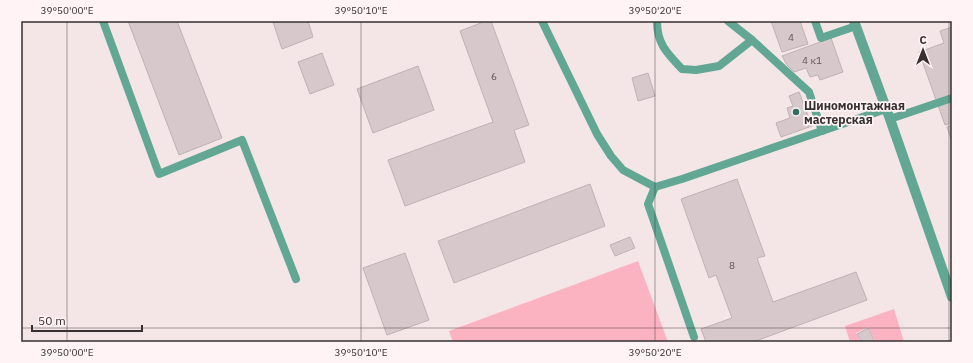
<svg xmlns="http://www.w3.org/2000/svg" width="973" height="363" font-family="'IBM Plex Sans',sans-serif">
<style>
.green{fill:#fcb3c1}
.building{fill:#d7c9cb;stroke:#c0b2b4}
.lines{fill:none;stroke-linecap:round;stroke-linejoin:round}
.service{stroke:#61a793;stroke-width:8}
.minor{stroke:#61a793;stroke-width:10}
.ticks{fill:none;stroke:#363031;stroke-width:1;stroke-opacity:0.45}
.poi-dot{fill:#2e6f5e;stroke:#fff3f5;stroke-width:1.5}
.labels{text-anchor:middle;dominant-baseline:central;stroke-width:3.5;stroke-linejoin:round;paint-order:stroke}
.number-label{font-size:10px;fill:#5e5658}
.poi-label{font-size:12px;font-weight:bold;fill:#363031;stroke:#fff3f5;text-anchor:start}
.neatline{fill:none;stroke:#363031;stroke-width:1.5}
.ticks-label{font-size:10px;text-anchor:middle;fill:#363031}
</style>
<rect width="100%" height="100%" fill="#f4e5e7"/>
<g class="green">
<polygon points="638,261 668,342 453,342 449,331"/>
<polygon points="894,309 904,342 876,342 868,327 856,333 861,342 850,342 845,326"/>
</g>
<g class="building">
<polygon points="128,21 177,21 222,138 179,155"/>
<polygon points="276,21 308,21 313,37 282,49 273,22"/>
<polygon points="486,21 491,21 529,125 514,130 525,162 405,206 388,160 493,122 460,31"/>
<polygon points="771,21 800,21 808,44 782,52"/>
<polygon points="952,27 952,123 945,125 919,52 944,43 940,31"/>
<polygon points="831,38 843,72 820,80 818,75 810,77 806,68 794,72 787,65 782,56"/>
<polygon points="322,53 334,85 310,94 298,62"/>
<polygon points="418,66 434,110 373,133 357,89"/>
<polygon points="648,73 655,96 638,101 632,78"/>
<polygon points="799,92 812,126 781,137 776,123 790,118 787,108 793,106 789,96"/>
<polygon points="952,125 952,142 947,127"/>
<polygon points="737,179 765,256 757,258 773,302 856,272 867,300 753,342 706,342 701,329 732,318 716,275 709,278 681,199"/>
<polygon points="590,184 605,226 454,283 438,241"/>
<polygon points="630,237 635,248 615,256 610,245"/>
<polygon points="405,253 429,320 387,335 363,268"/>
<polygon points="868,328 875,342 862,342 857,334"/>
</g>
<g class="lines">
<g class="service">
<polyline points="103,21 159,174 242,140 296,279"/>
<polyline points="542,21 597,134 611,156 623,170 655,187 682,179 886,109"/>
<path d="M657 21C657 44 667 53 682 69L696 70 719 66 752 40"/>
<polyline points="728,21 752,40 809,92 822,131"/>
<polyline points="815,21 821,38 856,26"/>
<polyline points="890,119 952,98"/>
<polyline points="655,187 648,204 694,337"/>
</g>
<polyline class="minor" points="854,21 890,119 952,297"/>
</g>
<path class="ticks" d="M67 21V342M361 21V342M655 21V342M949 21V342M21 328H952"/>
<circle class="poi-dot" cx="796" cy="112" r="4"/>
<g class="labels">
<g class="number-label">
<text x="791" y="37">4</text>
<text x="812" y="60">4 к1</text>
<text x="494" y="76">6</text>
<text x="732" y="265">8</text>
</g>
<g class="poi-label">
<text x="804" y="105">Шиномонтажная<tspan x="804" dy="14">мастерская</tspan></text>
</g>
</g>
<rect width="973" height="363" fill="none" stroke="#fff3f5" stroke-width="44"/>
<g transform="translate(923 50)" stroke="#fff3f5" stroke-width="3" paint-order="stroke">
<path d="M0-3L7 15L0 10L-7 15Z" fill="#363031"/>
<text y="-6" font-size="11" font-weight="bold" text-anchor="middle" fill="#363031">С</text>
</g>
<path d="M32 325v6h110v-6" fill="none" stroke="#363031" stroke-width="2"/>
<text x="38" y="325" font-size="12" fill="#363031" stroke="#fff3f5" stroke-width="3" paint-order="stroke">50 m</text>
<rect x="22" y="22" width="929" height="319" class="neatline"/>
<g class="ticks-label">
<text x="67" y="14">39°50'00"E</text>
<text x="361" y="14">39°50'10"E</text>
<text x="655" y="14">39°50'20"E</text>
<text x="67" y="356">39°50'00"E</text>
<text x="361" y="356">39°50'10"E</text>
<text x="655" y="356">39°50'20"E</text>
</g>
</svg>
